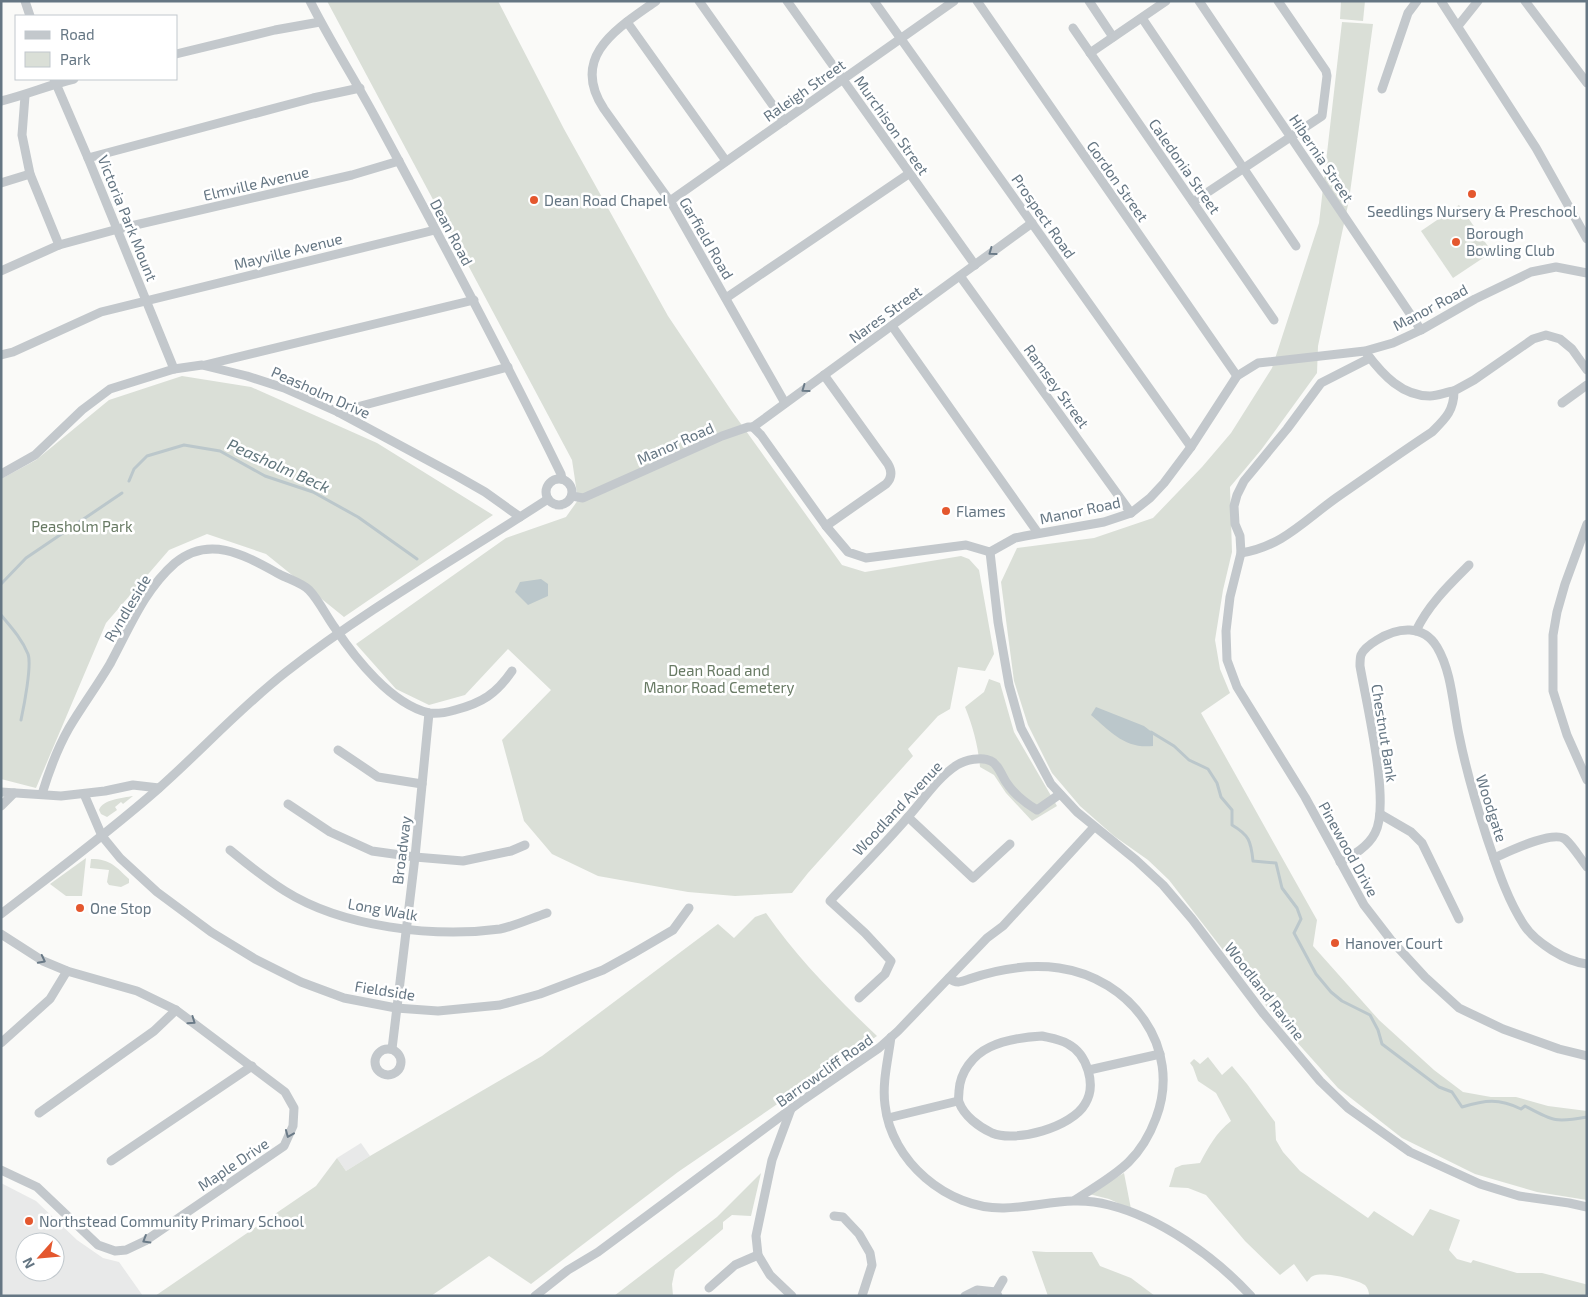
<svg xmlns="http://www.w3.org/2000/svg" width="1588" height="1297" font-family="'Exo 2',sans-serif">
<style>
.built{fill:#e8e9e9;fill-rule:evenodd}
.green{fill:#dadfd7}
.water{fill:#bbc7cb}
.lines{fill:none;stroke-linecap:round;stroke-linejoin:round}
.stream{stroke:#bbc7cb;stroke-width:3}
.minor{stroke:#c3c8cc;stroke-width:9}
.oneway{stroke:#6a7a87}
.poi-dot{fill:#e4572e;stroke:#fff;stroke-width:2}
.labels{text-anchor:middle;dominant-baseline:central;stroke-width:5;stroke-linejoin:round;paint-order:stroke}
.street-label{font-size:15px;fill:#657683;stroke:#fff}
.poi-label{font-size:15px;fill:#657683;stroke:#fff;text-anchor:start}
.park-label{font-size:15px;fill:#687a64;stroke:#fff}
.water-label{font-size:16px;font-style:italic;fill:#60757c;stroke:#fff}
</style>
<rect width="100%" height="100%" fill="#fafaf8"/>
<g class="built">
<polygon points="361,1143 370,1156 346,1171 337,1158"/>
<path d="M1 1183 36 1201 77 1240 103 1258 119 1262 143 1296H1ZM25 1242H55V1272H25Z"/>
</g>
<g class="green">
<polygon points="327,1 498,1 564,129 668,316 731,410 842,565 865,572 961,556 969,559 979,570 994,654 985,671 958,667 950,709 938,716 908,749 913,756 808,873 792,893 735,896 688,892 598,876 552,854 524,821 502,740 551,690 508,649 465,695 429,705 396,689 356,644 506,538 566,517 578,500 572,460"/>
<polygon points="1341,1 1365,1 1363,21 1340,19"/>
<polygon points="1342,22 1373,24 1349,200 1318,346 1317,373 1261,450 1230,487 1232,552 1223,590 1215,640 1220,669 1230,693 1201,713 1317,920 1313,946 1379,1020 1434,1070 1463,1092 1491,1097 1516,1097 1548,1106 1587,1111 1587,1200 1537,1192 1475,1174 1402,1138 1338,1088 1278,1021 1169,880 1148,860 1114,836 1080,806 1052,773 1028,725 1014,681 1001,582 1017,548 1094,538 1153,518 1202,467 1231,433 1272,368 1319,223"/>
<polygon points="1459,205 1492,252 1453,278 1421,231"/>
<polygon points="182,376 251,387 377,443 493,515 344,617 266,554 207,534 169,550 106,623 36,788 1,779 1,479 36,460 109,400"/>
<path d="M989 679 1000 683 1014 732 1057 806 1032 821 1006 793 994 775 980 767C978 745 973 727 965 707L984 692Z"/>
<path d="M133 796 123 804 121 802 115 807 117 810 107 817 101 814 99 810C103 799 123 798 133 796Z"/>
<polygon points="86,858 82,896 66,896 50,884"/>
<path d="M91 859C111 859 116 867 129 879V883L121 887 109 885 107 882 109 870 90 868Z"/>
<path d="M766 913C798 959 837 998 877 1036L678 1172 531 1284 489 1256 431 1296H155L316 1186 337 1158 346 1171 370 1156 542 1056 718 924 734 938 755 917Z"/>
<path d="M1208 1057 1222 1075 1232 1066 1247 1084 1275 1122 1276 1140 1283 1152 1300 1171 1368 1218 1374 1211 1413 1236 1430 1209 1460 1220 1449 1250 1457 1259 1471 1263 1473 1260 1517 1273H1542L1585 1284 1587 1285V1296H1369C1369 1292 1368 1288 1365 1285 1356 1279 1323 1271 1313 1276 1310 1277 1309 1280 1307 1282L1294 1264 1280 1275 1245 1241 1206 1195 1188 1188 1169 1187 1175 1168 1182 1165 1200 1163C1209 1146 1216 1133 1231 1121L1216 1093 1198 1081 1193 1067 1190 1063 1194 1059 1200 1064Z"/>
<polygon points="761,1173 751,1216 732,1215 723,1222 723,1229 675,1270 672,1284 673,1296 614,1296 717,1217"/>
<polygon points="1124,1173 1131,1209 1109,1199 1089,1194"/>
<polygon points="1032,1251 1046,1252 1092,1252 1100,1266 1131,1278 1155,1296 1048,1296"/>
</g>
<g class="water">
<polygon points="541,579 548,584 548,596 528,605 515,592 520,582"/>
<path d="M1096 707 1144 726 1153 733V746C1125 749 1111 732 1091 715Z"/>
</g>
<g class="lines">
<g class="stream">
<polyline points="129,481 134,469 147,456 184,445 220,451 265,476 313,492 358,517 417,559"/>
<polyline points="1,584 26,558 122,493"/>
<path d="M1 615C11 627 22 639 28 654 32 665 24 706 21 720"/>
<path d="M1151 732 1174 746 1189 760 1208 769 1217 783 1221 797 1232 810V825C1249 835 1251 841 1253 861L1276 863 1282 888 1297 908 1301 919 1294 933 1316 974 1331 992 1342 1001 1370 1015 1378 1030 1382 1044 1439 1087 1452 1092 1462 1107C1485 1100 1499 1098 1521 1109L1525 1106C1553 1121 1555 1123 1587 1117"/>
</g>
<g class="minor">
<polyline points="25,1 30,16"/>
<path d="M310 1C330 41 354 78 375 117 439 235 502 353 561 474L562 479"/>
<path d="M656 1C618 28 569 56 604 109L672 204 785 403"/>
<polyline points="699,1 784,121"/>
<polyline points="787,1 975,265"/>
<polyline points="874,1 1191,447"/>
<polyline points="977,1 1237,376"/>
<polyline points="1089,1 1113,37"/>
<polyline points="1199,1 1421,330"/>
<polyline points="1441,1 1536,148 1587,239"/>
<polyline points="1525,1 1587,83"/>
<polyline points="1142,18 1296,246"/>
<polyline points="627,22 726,161"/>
<polyline points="1458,26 1478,1"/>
<polyline points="1073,28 1274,320"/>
<polyline points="1090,53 1166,1"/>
<polyline points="176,54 275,30 320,22"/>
<polyline points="54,79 88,158 174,369"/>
<polyline points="1382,89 1408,13 1417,1"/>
<polyline points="25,96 22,135 30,174 59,245"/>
<path d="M1 101C26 95 49 85 74 79"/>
<polyline points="88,158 313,98 360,88"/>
<polyline points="1,183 30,174"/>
<polyline points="670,201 954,1"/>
<polyline points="1193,202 1322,116 1327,76 1326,71 1278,1"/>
<polyline points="1,271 59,245 118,229 352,175 399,161"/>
<polyline points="960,276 1131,513"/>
<polyline points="726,298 910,173"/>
<polyline points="892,326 1038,533"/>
<path d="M1367 354C1383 375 1402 396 1430 396 1438 396 1446 392 1454 391"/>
<polyline points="1,355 13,352 101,312 435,230"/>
<polyline points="1370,358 1321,383 1287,429 1244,481 1237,495 1234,506 1235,524 1240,536 1241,553 1230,597 1226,631 1227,660 1237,687 1305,797 1364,905 1391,940 1425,977 1459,1008 1503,1029 1559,1049 1587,1056"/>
<polyline points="205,365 474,300"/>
<path d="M824 375 888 464C892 471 892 478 886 484L826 526"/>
<polyline points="1562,403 1587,385"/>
<polyline points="338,412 508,367"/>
<polyline points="753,427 1032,223"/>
<polyline points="1,474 35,455 82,410 110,389 174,369 202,365 247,376 284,388 338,412 457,476 485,492 520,517"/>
<circle cx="559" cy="492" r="13"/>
<polyline points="572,496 583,498 722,436 748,427 753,427 761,435 826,526 848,552 866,558 966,545 990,552 1015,538 1025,536 1104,522 1131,513 1150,498 1164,483 1191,447 1237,376 1258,363 1365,351 1393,343 1421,330 1475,299 1531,272 1556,267 1587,273"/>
<polyline points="1587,524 1565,584 1557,612 1553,635 1553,691 1567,735 1587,780"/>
<polyline points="990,552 998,622 1009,685 1021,728 1051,784 1077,812 1136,860 1163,885 1192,919 1263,1013 1320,1081 1348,1108 1410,1152 1480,1184 1519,1196 1569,1203 1587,1207"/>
<path d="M1241 553C1281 547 1304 521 1336 498 1368 476 1400 453 1432 432 1445 419 1454 411 1454 391L1474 380 1533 339 1546 335 1560 339 1572 349 1587 370"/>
<path d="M1416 631C1428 605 1449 585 1469 565"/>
<polyline points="338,750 378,777 422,784"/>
<polyline points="1,792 61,796 105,791 133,785 159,788"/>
<path d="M42 794C49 771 57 749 69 728 82 706 97 686 110 664 129 629 144 590 175 563 210 534 246 556 279 574 288 579 302 583 309 590 318 599 327 617 335 628 355 658 391 704 429 713 436 714 448 712 455 710 482 703 496 694 512 671"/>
<polyline points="84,794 102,836 120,858 157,892 211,932 255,959 301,982 344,998 396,1008 438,1011 500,1005 540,994 603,970 632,954 673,930 689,908"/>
<polyline points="288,804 330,832 372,851 415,857 463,861 511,851 525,845"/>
<polyline points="1,806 14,793"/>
<polyline points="1380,814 1411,832 1422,843 1459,919"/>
<polyline points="908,817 973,878 1010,844"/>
<path d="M230 850C247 864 266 879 285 891 342 927 434 938 500 929 515 926 532 918 547 913"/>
<path d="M1494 858C1508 852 1552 830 1565 839 1573 846 1580 858 1587 867"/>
<path d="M1340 862C1353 855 1368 847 1375 833 1391 804 1366 702 1360 666 1360 663 1360 658 1361 655 1364 648 1372 643 1377 640 1398 627 1423 624 1437 647 1452 672 1453 707 1459 735 1466 770 1476 804 1487 838 1497 867 1507 899 1524 925 1535 942 1566 962 1587 964"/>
<path d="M1 914C54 873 108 833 158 789 201 751 241 707 286 672 369 607 461 556 548 499"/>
<polyline points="1,934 43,961 67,971 137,991 176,1010 285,1092 294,1108 293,1126 284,1146 145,1241 126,1250 115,1251 98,1245 37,1187 1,1170"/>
<path d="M949 978C956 984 961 982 969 979 998 969 1029 964 1059 968 1130 978 1183 1047 1156 1118 1139 1164 1113 1175 1075 1200"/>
<path d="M859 998 885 974 891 961 865 933 830 901C856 873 883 846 908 817 924 799 937 778 957 765 965 760 982 756 991 761 998 764 1002 776 1006 782 1014 794 1025 803 1037 810L1060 794"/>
<path d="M1042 1036C1051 1038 1060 1039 1068 1044 1087 1054 1097 1085 1085 1104 1072 1127 1016 1143 992 1133 979 1127 964 1116 959 1102 958 1099 959 1094 959 1091 960 1072 973 1055 990 1047 1007 1039 1024 1037 1042 1036Z"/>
<path d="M891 1037C888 1060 882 1083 885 1105 891 1161 947 1209 1004 1208 1040 1207 1072 1195 1109 1205 1161 1218 1215 1257 1251 1296"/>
<polyline points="1,1043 50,999 67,971"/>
<circle cx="388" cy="1062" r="13"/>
<polyline points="392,1049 415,857 429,713"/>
<polyline points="1089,1070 1160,1054"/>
<polyline points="791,1109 772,1160 756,1236 758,1255 770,1275 792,1296"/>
<polyline points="39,1113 154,1031 176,1010"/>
<polyline points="888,1118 958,1101"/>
<polyline points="111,1161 252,1066"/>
<polyline points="834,1216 843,1217 859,1234 870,1253 872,1265 862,1296"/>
<polyline points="709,1288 735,1265 758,1255"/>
<polyline points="535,1296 568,1270 598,1252 803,1100 879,1048 898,1031 987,938 1003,926 1094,827"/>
<polyline points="965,1296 977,1290 996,1292"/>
<polyline points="998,1296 996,1292 1003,1280"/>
</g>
</g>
<defs><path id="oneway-chevron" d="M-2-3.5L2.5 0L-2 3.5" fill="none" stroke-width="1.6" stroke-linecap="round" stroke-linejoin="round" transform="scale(1.25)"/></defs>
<g class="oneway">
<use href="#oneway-chevron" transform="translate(992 252) rotate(144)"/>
<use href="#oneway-chevron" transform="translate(805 389) rotate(144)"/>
<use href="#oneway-chevron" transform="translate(42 960) rotate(27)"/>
<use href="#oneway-chevron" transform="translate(192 1021) rotate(35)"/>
<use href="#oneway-chevron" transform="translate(289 1134) rotate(113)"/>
<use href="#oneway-chevron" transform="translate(146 1240) rotate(149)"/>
</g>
<g class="poi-dot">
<circle cx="1472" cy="194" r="5"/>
<circle cx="534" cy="200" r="5"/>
<circle cx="1456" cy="242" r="5"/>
<circle cx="946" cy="511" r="5"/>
<circle cx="80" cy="908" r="5"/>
<circle cx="1335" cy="943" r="5"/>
<circle cx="29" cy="1221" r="5"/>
</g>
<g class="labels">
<g class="street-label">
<text transform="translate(804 90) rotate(-35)">Raleigh Street</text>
<text transform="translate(892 125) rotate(55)">Murchison Street</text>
<text transform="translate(1322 158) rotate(56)">Hibernia Street</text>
<text transform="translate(1185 166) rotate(55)">Caledonia Street</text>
<text transform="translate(1118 181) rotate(55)">Gordon Street</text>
<text transform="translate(256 183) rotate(-13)">Elmville Avenue</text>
<text transform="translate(1044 216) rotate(55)">Prospect Road</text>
<text transform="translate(128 218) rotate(68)">Victoria Park Mount</text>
<text transform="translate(452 232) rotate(62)">Dean Road</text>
<text transform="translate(707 238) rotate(60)">Garfield Road</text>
<text transform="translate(288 251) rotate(-14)">Mayville Avenue</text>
<text transform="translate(1430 307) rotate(-28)">Manor Road</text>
<text transform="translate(885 314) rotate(-36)">Nares Street</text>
<text transform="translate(1057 386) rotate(54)">Ramsey Street</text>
<text transform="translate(321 392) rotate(24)">Peasholm Drive</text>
<text transform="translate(675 443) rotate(-24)">Manor Road</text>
<text transform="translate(1080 510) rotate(-12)">Manor Road</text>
<text transform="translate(127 608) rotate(-59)">Ryndleside</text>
<text transform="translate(1385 733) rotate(81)">Chestnut Bank</text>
<text transform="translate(897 808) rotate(-47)">Woodland Avenue</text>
<text transform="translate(1492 808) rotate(72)">Woodgate</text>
<text transform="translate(1349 849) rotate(61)">Pinewood Drive</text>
<text transform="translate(401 850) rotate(-83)">Broadway</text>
<text transform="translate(383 909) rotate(10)">Long Walk</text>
<text transform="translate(385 990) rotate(9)">Fieldside</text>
<text transform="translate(1265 991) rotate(52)">Woodland Ravine</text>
<text transform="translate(824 1070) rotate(-35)">Barrowcliff Road</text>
<text transform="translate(233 1164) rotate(-34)">Maple Drive</text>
</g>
<g class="poi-label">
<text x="544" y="200">Dean Road Chapel</text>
<text x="1472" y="211" text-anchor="middle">Seedlings Nursery &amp; Preschool</text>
<text x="1466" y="233">Borough<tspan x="1466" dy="17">Bowling Club</tspan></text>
<text x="956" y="511">Flames</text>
<text x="90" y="908">One Stop</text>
<text x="1345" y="943">Hanover Court</text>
<text x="39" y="1221">Northstead Community Primary School</text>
</g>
<g class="park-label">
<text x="82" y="526">Peasholm Park</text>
<text x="719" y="670">Dean Road and<tspan x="719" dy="17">Manor Road Cemetery</tspan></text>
</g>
<g class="water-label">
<text transform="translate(279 465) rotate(24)">Peasholm Beck</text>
</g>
</g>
<rect width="1588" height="1297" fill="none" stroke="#657683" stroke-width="5"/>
<rect x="15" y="15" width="162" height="65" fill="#ffffff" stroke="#c1c8cd"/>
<rect x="25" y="31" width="25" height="8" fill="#c3c8cc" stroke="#c1c8cd"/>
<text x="60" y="40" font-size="15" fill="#657683">Road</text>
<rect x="25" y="52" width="25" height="15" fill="#dadfd7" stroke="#c1c8cd"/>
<text x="60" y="65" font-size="15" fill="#657683">Park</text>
<g transform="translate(40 1257) rotate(243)"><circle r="24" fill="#ffffff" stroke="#c1c8cd"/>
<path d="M0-4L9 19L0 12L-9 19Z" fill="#e4572e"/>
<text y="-8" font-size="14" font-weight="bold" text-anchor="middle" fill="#657683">N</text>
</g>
</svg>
